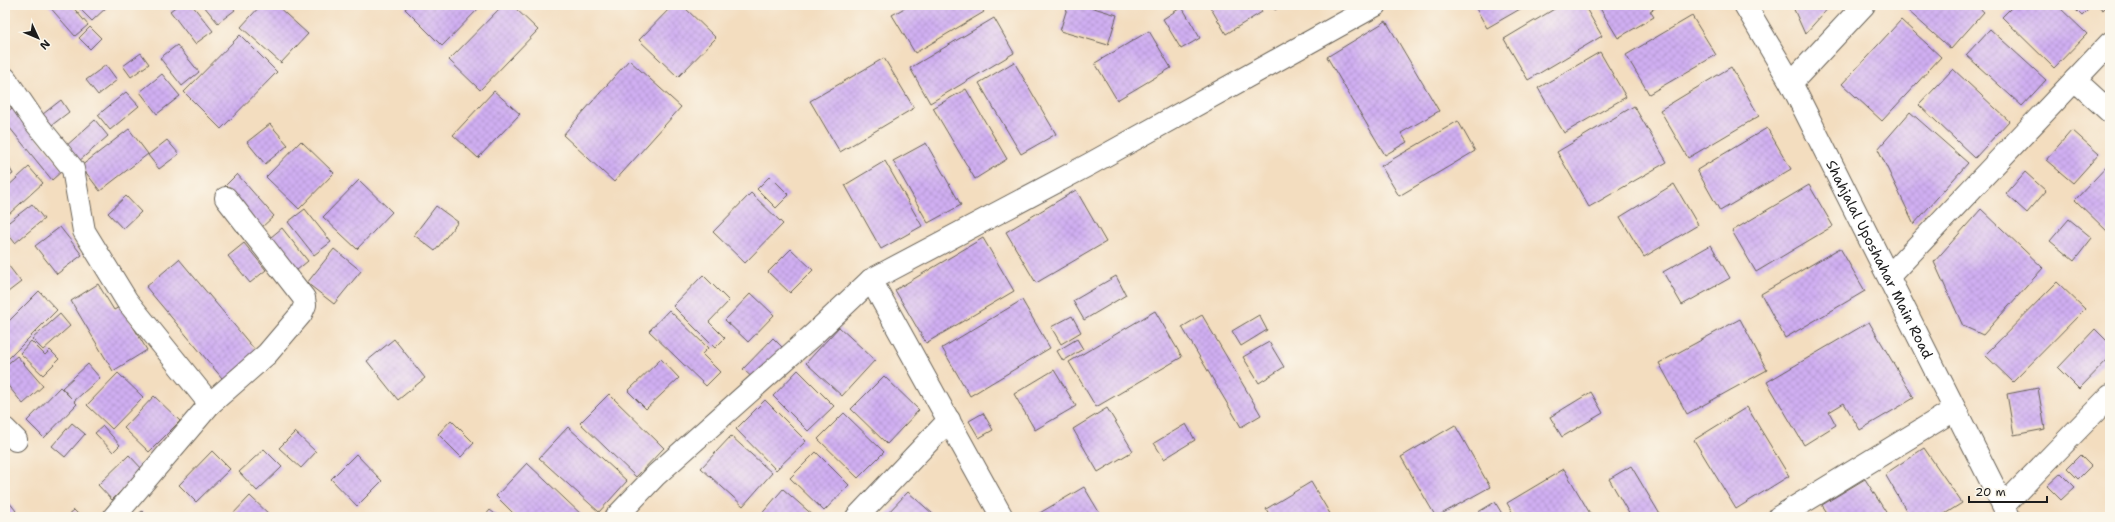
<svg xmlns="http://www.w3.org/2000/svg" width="2115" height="522" font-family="'Shantell Sans',sans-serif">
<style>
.building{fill:url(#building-cross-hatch)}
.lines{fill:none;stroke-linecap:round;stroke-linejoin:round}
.minor-casing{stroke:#676055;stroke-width:24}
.primary-casing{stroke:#676055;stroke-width:24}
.minor{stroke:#fff;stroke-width:22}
.primary{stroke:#fff;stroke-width:22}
.labels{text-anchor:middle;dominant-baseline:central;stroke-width:4;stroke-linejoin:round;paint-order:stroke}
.street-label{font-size:14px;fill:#1c1c1c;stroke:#fbf7ec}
</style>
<defs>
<pattern id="building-cross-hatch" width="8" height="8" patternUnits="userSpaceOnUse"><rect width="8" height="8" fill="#d0aff2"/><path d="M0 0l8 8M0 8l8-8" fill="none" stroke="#b296cf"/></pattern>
</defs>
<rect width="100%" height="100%" fill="#fbf7ec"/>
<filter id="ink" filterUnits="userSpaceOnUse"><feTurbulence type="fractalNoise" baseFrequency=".025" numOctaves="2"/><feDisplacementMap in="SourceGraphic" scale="8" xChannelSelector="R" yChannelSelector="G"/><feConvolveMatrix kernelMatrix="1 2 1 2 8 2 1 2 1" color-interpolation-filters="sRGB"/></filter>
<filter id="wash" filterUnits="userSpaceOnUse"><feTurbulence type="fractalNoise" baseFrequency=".012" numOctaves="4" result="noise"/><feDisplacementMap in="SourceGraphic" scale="16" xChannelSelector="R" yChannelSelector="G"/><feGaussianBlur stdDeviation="0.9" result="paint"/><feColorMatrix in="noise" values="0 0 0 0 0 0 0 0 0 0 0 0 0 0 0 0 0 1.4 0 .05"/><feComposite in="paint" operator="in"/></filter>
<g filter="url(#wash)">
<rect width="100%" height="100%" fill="#f3ddbf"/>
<g id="blocks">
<g class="building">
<polygon points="48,5 71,5 88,25 75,36"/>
<polygon points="84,5 106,5 108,6 92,21 80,9"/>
<polygon points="178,5 192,5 213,31 195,44 170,11"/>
<polygon points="203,5 231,5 235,10 218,23"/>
<polygon points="261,5 276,5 308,34 281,63 241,27"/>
<polygon points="408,5 482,5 442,46 405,9"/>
<polygon points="503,5 512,5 538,30 480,90 449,60"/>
<polygon points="673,5 682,5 716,38 678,77 639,40"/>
<polygon points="910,5 979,5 984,12 915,53 892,15"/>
<polygon points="1068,5 1084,5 1117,15 1108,45 1060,31"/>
<polygon points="1209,5 1258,5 1262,12 1226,34"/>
<polygon points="1272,5 1283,5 1275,10"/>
<polygon points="1474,5 1527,5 1487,28"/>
<polygon points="1561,5 1584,5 1602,36 1528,80 1504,39"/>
<polygon points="1598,5 1660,5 1650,11 1654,17 1618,38"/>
<polygon points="1792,5 1831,5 1805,34"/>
<polygon points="1910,5 1976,5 1984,12 1951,49 1906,9"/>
<polygon points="2014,5 2057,5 2087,34 2054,68 2002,17"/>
<polygon points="2071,5 2093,5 2082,16"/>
<polygon points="2097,5 2108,5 2103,10"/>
<polygon points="1182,7 1200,38 1181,49 1163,19"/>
<polygon points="1692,16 1716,55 1649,94 1626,55"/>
<polygon points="994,18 1014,53 930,103 910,68"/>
<polygon points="1901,20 1941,57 1882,121 1842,84"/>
<polygon points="1386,21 1439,111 1401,133 1407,142 1385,155 1327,57"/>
<polygon points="90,27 101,38 90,49 79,38"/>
<polygon points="1990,29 2046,80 2022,106 1966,55"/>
<polygon points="1149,31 1171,68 1117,100 1095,63"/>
<polygon points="240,35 277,72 221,129 184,92"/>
<polygon points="177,45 199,72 182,86 160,58"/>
<polygon points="1600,52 1626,97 1564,133 1538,88"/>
<polygon points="141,53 149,64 131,77 123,66"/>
<polygon points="884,58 914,108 840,152 810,101"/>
<polygon points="629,60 681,107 614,182 563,135"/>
<polygon points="1014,62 1056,134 1021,154 979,83"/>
<polygon points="106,65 117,80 98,95 86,80"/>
<polygon points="1731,67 1759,116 1688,158 1660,110"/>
<polygon points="1953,69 2009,121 1975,158 1919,105"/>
<polygon points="162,74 180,96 157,114 140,92"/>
<polygon points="966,89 1007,159 975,179 933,108"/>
<polygon points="494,91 520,114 478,158 453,135"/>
<polygon points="126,92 139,106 110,130 98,115"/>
<polygon points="61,100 69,112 52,125 43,114"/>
<polygon points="1634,106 1667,162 1589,207 1557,152"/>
<polygon points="13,107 63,170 52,180 5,122 5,114"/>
<polygon points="1910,112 1968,163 1914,224 1878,149"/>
<polygon points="95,120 108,136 78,162 65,147"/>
<polygon points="1458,121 1475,151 1399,196 1381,166"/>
<polygon points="270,124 288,145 265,164 247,142"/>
<polygon points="1767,128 1791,169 1720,211 1697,170"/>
<polygon points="129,129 148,154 100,191 81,166"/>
<polygon points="2072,130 2099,154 2073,183 2046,160"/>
<polygon points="167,140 179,154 159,169 148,155"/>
<polygon points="301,141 334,173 299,209 266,177"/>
<polygon points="926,143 961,205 928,223 893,161"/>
<polygon points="5,160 13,174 5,179"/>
<polygon points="885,161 922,226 881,249 845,185"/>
<polygon points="2110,163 2110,232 2109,233 2075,200"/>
<polygon points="29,167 43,183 9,214 5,210 5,189"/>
<polygon points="2025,172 2046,191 2027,213 2006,194"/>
<polygon points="237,174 274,216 261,228 224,187"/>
<polygon points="770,176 789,195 776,208 757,189"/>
<polygon points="359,180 392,212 357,249 323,217"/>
<polygon points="1674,184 1698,225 1644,257 1620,217"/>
<polygon points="1809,185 1833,226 1756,272 1732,231"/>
<polygon points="1076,190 1106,242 1036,283 1006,232"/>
<polygon points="751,193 783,224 745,263 713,232"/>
<polygon points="126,196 141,212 123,229 108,213"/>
<polygon points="32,204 44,219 15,243 5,230 5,225"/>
<polygon points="436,206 458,222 435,251 414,235"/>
<polygon points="305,209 331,242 314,255 288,222"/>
<polygon points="1981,209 2043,268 1983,335 1963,326 1934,262"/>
<polygon points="2069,219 2092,238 2074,261 2050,241"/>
<polygon points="60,227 82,255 57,274 35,246"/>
<polygon points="282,228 308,261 291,275 265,242"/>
<polygon points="983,238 1014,291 926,343 895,290"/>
<polygon points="244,243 266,270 250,283 228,256"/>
<polygon points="1711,245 1730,278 1682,305 1663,272"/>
<polygon points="1840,248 1865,291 1785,338 1761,294"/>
<polygon points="334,249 361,271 334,304 307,283"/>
<polygon points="791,249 813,270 790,293 768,272"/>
<polygon points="179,259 260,356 227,384 146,287"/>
<polygon points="5,261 21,282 8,292 5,289"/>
<polygon points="703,275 729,301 709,322 725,338 715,348 673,306"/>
<polygon points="1116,276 1126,295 1084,320 1073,301"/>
<polygon points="2057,282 2085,309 2013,382 1985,355"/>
<polygon points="98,284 114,310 121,306 147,350 113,371 71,301"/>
<polygon points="39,291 57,310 5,362 5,325"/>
<polygon points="751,293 774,315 748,342 725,320"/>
<polygon points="1022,300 1050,348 970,396 942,348"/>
<polygon points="669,310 708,348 702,354 720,372 706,386 649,331"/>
<polygon points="1155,311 1182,357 1096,407 1069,362"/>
<polygon points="60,314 70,326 43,350 32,339"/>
<polygon points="1202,315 1261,415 1241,427 1182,327"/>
<polygon points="1259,315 1267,330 1241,346 1232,331"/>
<polygon points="1072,316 1081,332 1061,344 1051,327"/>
<polygon points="1740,319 1767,370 1687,414 1659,363"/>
<polygon points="1869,322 1914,398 1860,430 1844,403 1829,412 1836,425 1804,445 1767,382"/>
<polygon points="839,327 875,360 842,396 806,363"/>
<polygon points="2095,329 2110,344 2110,357 2079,389 2058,368"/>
<polygon points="773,338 788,353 759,384 743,369"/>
<polygon points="394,339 425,378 398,400 367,361"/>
<polygon points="1077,339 1083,349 1063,361 1057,351"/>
<polygon points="31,341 45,355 50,350 59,359 43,375 20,353"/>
<polygon points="1269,342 1284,367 1259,383 1243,357"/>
<polygon points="17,356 43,386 23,404 5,382 5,366"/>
<polygon points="661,359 679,378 646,409 628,391"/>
<polygon points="88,364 100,378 74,401 77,404 44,438 27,421 60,387 71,398 62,388"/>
<polygon points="798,370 834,406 808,431 773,396"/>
<polygon points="1054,370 1076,406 1035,430 1014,394"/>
<polygon points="118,373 143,397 112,429 87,405"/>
<polygon points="884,376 919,410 887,444 851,409"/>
<polygon points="2038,388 2045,429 2014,435 2007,394"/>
<polygon points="1591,392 1603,413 1562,437 1550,417"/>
<polygon points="609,394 664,448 636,477 580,423"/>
<polygon points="154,396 180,421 149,452 124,428"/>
<polygon points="765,400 806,441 776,470 736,429"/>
<polygon points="1747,407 1789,476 1736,509 1694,440"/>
<polygon points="1107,408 1133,451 1098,472 1073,429"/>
<polygon points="844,413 884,452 858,478 818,439"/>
<polygon points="983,413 993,430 979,438 969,421"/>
<polygon points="451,420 474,443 461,457 438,434"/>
<polygon points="72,423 85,434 65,457 52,446"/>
<polygon points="1186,424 1195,440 1164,459 1154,443"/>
<polygon points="1455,425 1490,487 1436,517 1401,457"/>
<polygon points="103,426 120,445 113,452 95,433"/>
<polygon points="568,427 627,481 599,512 539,458"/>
<polygon points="295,432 316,452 301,468 279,448"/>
<polygon points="731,436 772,473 743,506 701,468"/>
<polygon points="1924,448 1962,503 1940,517 1910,517 1885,474"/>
<polygon points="264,449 282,467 257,491 239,472"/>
<polygon points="212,451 230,469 196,502 179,485"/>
<polygon points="816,452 849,485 824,511 790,478"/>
<polygon points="356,454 382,481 357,506 331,479"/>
<polygon points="129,455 143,470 112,500 98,485"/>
<polygon points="2080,455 2091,466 2078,479 2067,468"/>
<polygon points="527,463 584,517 517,517 496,496"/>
<polygon points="1631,466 1661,516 1660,517 1631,517 1609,479"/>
<polygon points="1564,469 1592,517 1515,517 1507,503"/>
<polygon points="2061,473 2075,487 2061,500 2047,486"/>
<polygon points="1865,479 1889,517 1830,517 1822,505"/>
<polygon points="1311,482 1332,517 1271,517 1266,509"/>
<polygon points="1084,487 1102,517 1040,517 1038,514"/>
<polygon points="783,489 815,517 759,517"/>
<polygon points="908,492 933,514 930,517 884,517"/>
<polygon points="250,496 272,517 230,517"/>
<polygon points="5,497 16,511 9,517 5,517"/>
<polygon points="1495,502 1504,517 1470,517"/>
<polygon points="74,510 81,517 66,517"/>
<polygon points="490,510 499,517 484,517"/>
<polygon points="142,511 147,517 135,517"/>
</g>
</g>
</g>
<g filter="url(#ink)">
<use href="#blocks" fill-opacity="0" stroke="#676055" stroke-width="1"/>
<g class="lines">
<g class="minor-casing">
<g id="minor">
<polyline points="5,78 35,122 73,169 84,231 127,301 210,404"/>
<polyline points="2075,80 2110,112"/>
<polyline points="1791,83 1864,5"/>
<polyline points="1889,276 2110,43"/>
<polyline points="871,280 1002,517"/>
<polyline points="5,429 16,440"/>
<polyline points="2004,505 2110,396"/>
<polyline points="114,517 210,404 267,354 301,314 305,305 304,298 226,198"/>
<polyline points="616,517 656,475 814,334 871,280 1090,164 1376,5"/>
<polyline points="857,517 949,420"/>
<polyline points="1779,517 1954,410"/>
</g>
</g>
<g class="primary-casing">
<g id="primary">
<path id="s1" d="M1745 5 1791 83 2009 517"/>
</g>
</g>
<use href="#minor" class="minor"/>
<use href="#primary" class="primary"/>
</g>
</g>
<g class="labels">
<g class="street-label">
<text stroke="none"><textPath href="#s1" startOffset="288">Shahjalal Uposhahar Main Road</textPath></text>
</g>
</g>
<rect width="2115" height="522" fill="none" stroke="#fbf7ec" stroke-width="20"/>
<g transform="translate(38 38) rotate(134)" stroke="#fbf7ec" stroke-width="3" paint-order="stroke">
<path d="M0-3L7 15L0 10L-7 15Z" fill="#1c1c1c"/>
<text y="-6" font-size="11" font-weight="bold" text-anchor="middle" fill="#1c1c1c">N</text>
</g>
<path d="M1969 496v6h78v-6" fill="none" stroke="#1c1c1c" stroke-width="2"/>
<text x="1975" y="496" font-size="12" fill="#1c1c1c" stroke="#fbf7ec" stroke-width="3" paint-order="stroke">20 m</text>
</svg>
